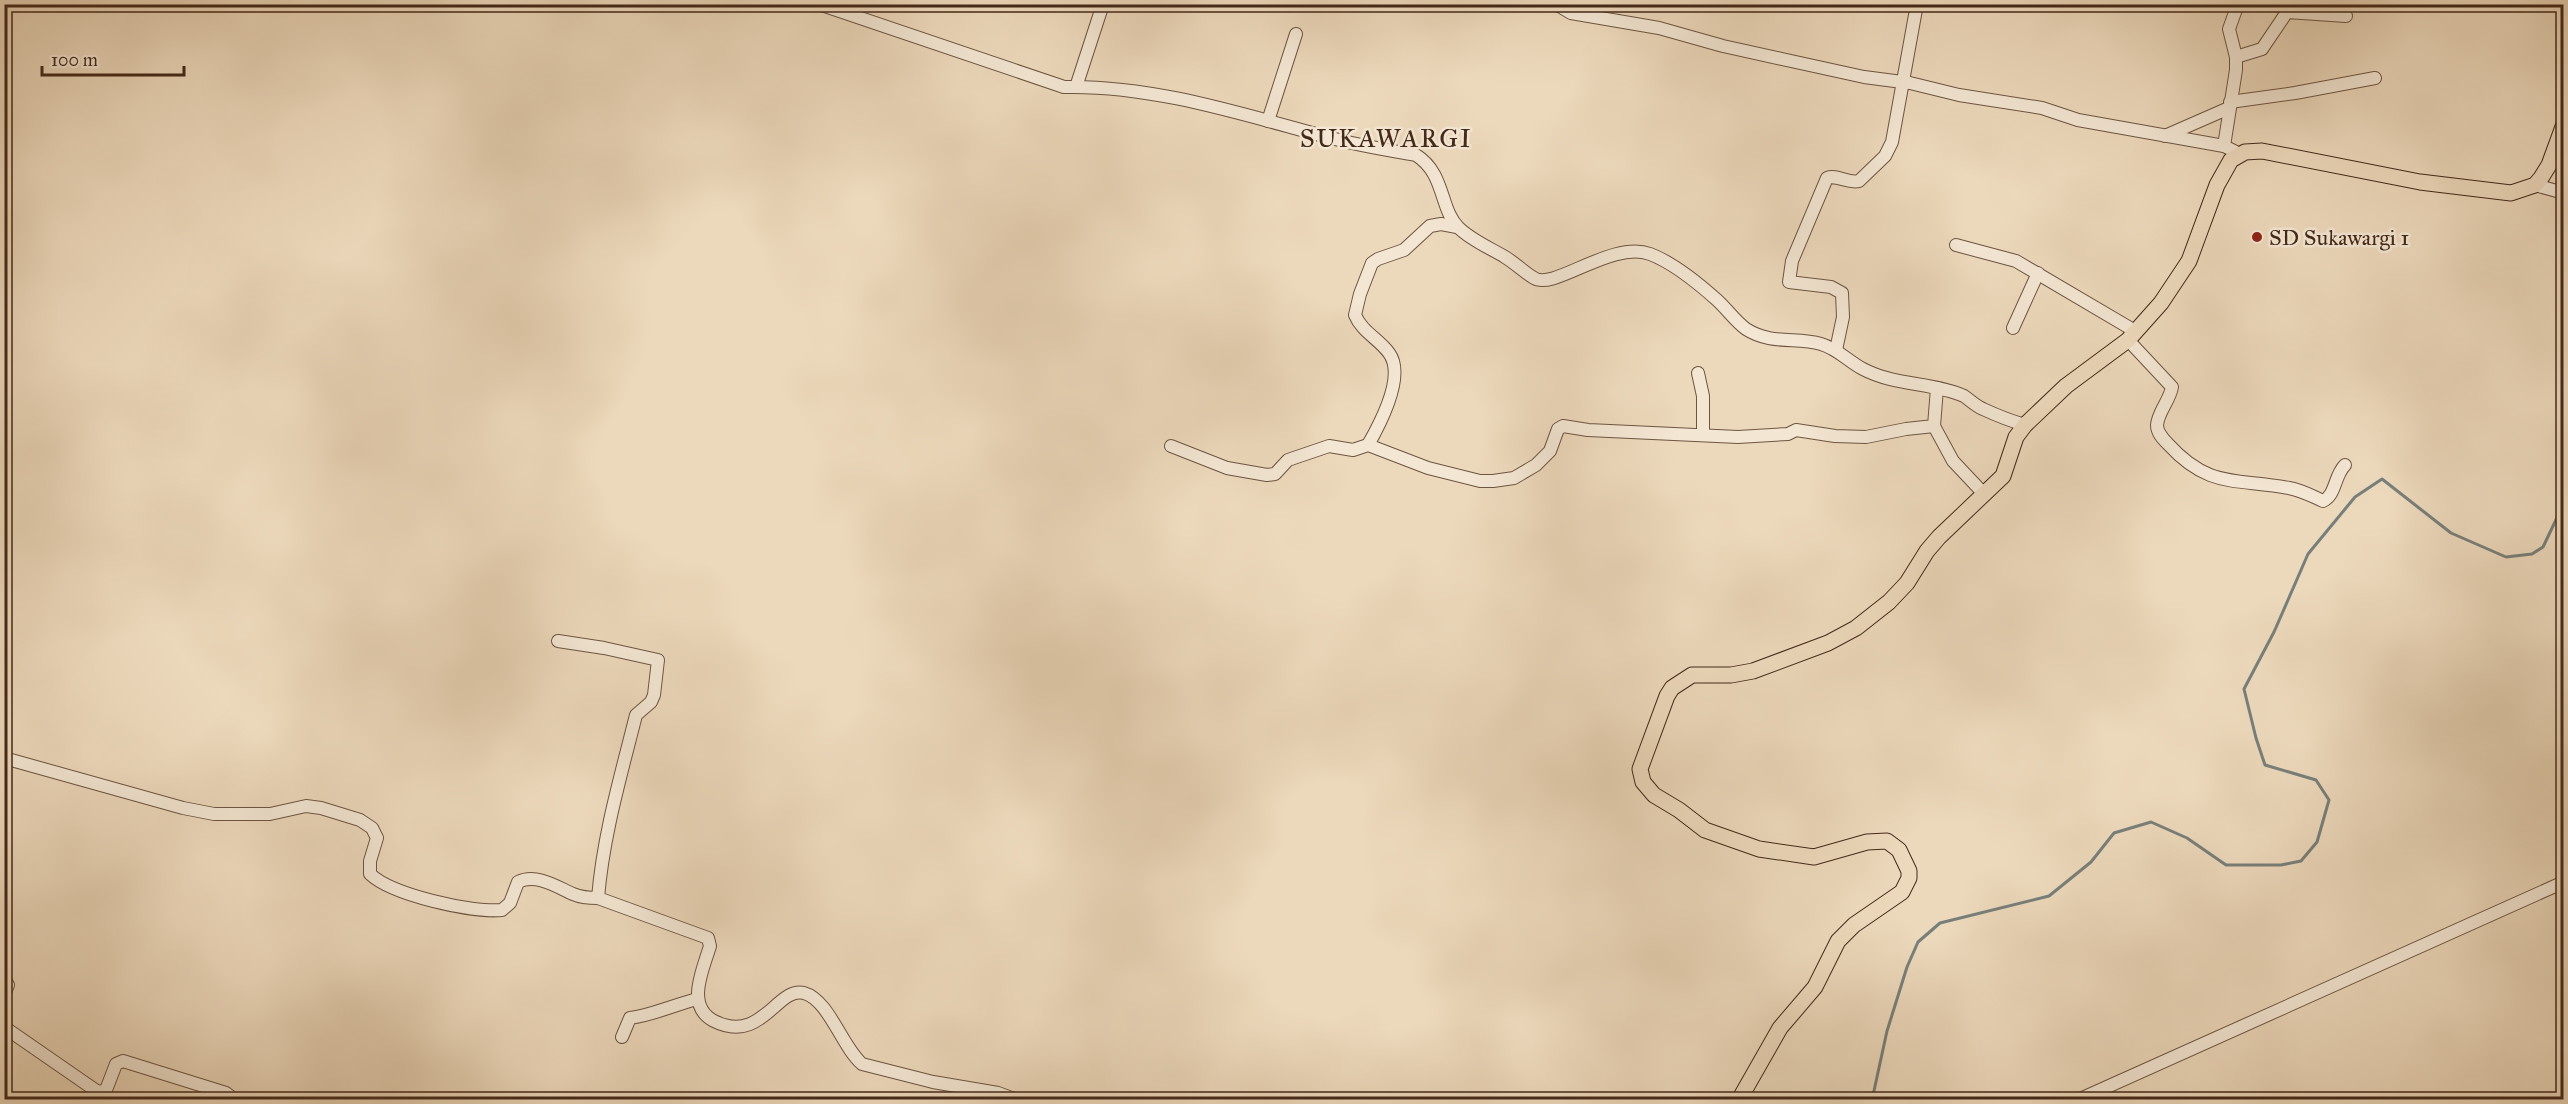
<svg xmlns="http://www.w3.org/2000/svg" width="2568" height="1104" font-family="'IM FELL Great Primer',serif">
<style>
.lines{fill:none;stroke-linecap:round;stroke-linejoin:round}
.stream{stroke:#787f7a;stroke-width:3}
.minor-casing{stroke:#6d5542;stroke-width:14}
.major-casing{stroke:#432919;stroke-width:17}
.minor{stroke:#f3e6d3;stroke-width:12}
.major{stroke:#ecd8bb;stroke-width:15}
.poi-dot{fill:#8f2418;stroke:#f3e6d3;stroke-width:2}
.labels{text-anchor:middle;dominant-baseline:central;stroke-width:5;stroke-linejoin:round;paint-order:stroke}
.poi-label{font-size:22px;fill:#432919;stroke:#f3e6d3;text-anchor:start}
.quarter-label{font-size:26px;letter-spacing:1.5px;fill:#432919;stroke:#f3e6d3}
</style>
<rect width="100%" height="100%" fill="#ecd8bb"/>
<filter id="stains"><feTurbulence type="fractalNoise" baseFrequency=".00333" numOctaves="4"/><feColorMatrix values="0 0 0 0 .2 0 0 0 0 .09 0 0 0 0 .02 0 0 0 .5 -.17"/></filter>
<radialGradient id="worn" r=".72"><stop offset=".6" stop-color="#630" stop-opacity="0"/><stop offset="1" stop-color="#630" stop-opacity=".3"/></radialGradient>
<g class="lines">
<polyline class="stream" points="1872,1100 1887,1031 1907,967 1918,942 1940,923 2049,896 2091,862 2114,833 2151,822 2187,838 2226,865 2281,865 2301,861 2317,842 2329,800 2316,780 2265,765 2256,738 2244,689 2274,632 2308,554 2355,497 2382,479 2451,533 2506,557 2532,554 2543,547 2564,503"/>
<g class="minor-casing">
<g id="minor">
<path d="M819 4 1064 87C1153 85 1241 114 1327 137 1356 145 1387 150 1416 155 1446 174 1439 209 1459 228 1471 240 1490 248 1505 257 1515 263 1524 272 1534 278 1554 291 1611 240 1650 254 1674 263 1698 283 1717 300 1727 309 1735 321 1746 329 1771 345 1796 337 1821 344 1838 349 1848 361 1863 369 1895 386 1932 382 1964 396 1970 400 1976 406 1983 409 1996 415 2011 421 2025 425"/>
<polyline points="1556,4 1571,13 1659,28 1723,46 1791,61 1864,77 1910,83 1959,95 2042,108 2078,120 2224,146 2240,154"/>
<polyline points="2236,57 2262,49 2287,12 2346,16"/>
<polyline points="1076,87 1103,4"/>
<polyline points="2230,102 2295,93 2375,78"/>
<polyline points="1268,121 1296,34"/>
<polyline points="2165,136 2229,108"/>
<polyline points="2224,146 2236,70 2236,57 2229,29 2238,4"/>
<polyline points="2535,185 2564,193"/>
<polyline points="1956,245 2016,261 2135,331"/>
<polyline points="2013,328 2038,273"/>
<path d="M2128 340 2172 387C2170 400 2158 412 2157 425 2157 433 2163 439 2168 444 2209 489 2236 478 2289 488 2301 490 2312 496 2323 501 2336 495 2334 476 2345 465"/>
<path d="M1836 350 1843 317 1842 293 1831 287 1789 282 1792 261 1827 178C1837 174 1848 184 1859 181L1885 156 1892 142 1917 4"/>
<polyline points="1698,373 1703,396 1703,435"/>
<polyline points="1934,426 1953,461 1985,495"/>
<path d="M1368 445C1380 424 1406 376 1389 353 1379 339 1362 332 1355 315L1360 294 1372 263 1378 259 1404 250 1430 226 1441 224 1457 227"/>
<polyline points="1171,446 1227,468 1267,475 1275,474 1288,460 1329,446 1353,450 1368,445 1428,468 1480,481 1493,481 1514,478 1536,465 1550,451 1558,429 1563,426 1588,430 1738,437 1788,434 1796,430 1835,436 1866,437 1906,429 1934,426 1937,388"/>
<path d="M4 758 183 808 214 814H270L306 806 321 808 360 820 372 828 377 838 370 861V874C392 895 472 913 502 910L510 903 518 882C537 873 557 887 573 894 580 897 590 898 598 898 603 836 621 775 636 715L651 702 654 695 658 660 604 648 558 641"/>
<path d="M598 898 708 938 710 946C703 970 685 1006 714 1021 762 1045 777 986 804 993 829 1000 842 1047 862 1064L933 1082 998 1093 1017 1100"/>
<polyline points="4,978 8,985 4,995"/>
<polyline points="4,1027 98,1092 106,1090 116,1064 123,1061 226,1093 230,1096 229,1100"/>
<path d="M622 1037 630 1018C653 1015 674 1005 697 999"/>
<polyline points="2078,1100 2564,882"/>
</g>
</g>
<g class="major-casing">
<polyline id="major" points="1739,1100 1780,1028 1815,987 1838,941 1854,925 1902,892 1909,878 1909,871 1899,850 1887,841 1867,842 1814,857 1759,849 1705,830 1679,810 1654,795 1643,782 1640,769 1667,696 1672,688 1692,675 1731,675 1753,671 1828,643 1856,628 1889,602 1907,583 1927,551 1939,537 2003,476 2016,437 2025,425 2066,386 2128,340 2161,303 2189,261 2217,185 2231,160 2245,152 2262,151 2420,182 2511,193 2535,185 2541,178 2549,165 2564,124"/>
</g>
<use href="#minor" class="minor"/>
<use href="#major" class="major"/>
</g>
<circle class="poi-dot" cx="2257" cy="237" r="6"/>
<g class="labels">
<g class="poi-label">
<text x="2269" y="237">SD Sukawargi 1</text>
</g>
<g class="quarter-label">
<text x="1386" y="138">SUKAWARGI</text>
</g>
</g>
<rect width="2568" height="1104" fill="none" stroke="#ecd8bb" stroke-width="24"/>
<rect x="6" y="6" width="2556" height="1092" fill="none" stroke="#432919" stroke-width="3"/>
<rect x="12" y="12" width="2544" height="1080" fill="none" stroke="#432919" stroke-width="1.5"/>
<path d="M42 66v9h142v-9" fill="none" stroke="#432919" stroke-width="3"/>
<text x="51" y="66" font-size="18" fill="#432919" stroke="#f3e6d3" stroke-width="4.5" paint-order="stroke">100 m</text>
<rect width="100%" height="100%" filter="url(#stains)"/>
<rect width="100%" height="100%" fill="url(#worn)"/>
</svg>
